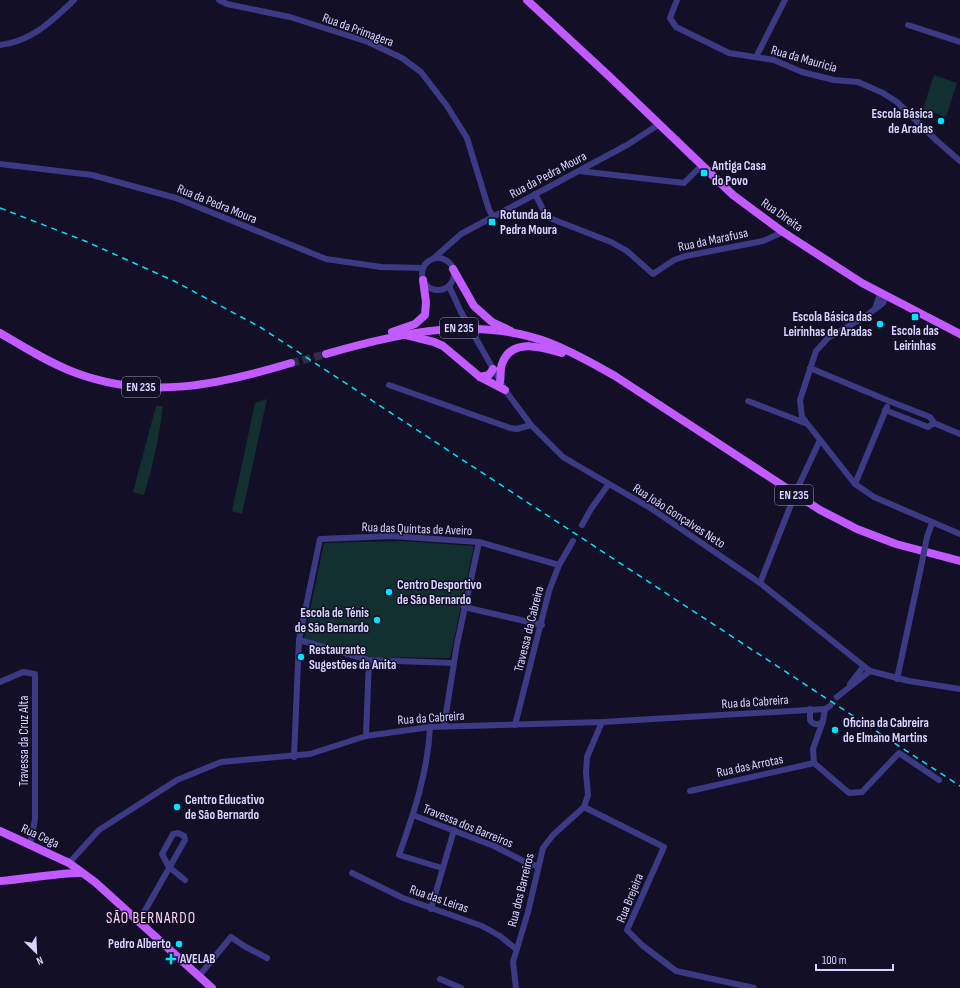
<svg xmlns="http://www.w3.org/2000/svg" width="960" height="988" font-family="'Sofia Sans Condensed',sans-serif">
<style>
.green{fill:#12302f}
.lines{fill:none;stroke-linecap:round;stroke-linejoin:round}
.minor-tunnel{stroke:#312d47;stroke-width:6;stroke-dasharray:6 3;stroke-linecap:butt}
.major-tunnel{stroke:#312d47;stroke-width:8;stroke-dasharray:8 4;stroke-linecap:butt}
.minor{stroke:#3d3a85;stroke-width:6}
.major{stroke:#c25bff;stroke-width:8}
.rail{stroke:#00e5ff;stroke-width:1.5;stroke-dasharray:6 5;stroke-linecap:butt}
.minor-bridge{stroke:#3d3a85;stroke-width:6}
.poi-dot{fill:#00e5ff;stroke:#130f26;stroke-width:1.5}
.labels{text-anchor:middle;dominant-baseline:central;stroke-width:3;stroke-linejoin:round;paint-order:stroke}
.shield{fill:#130f26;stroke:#9e99be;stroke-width:1}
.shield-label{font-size:12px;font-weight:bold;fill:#d9d4ff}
.street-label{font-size:13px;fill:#d9d4ff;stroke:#130f26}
.poi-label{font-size:13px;font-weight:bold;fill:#d9d4ff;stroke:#130f26;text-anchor:start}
.quarter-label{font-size:15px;letter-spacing:1px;fill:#ffd6f0;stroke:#130f26}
</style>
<rect width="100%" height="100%" fill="#130f26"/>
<g class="green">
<polygon points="934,75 957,83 946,117 923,109"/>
<polygon points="267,399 242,514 232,511 255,403"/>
<path d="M156 406H163C159 437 153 466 144 495L133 492Z"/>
<polygon points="401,541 474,546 450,658 371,657 304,639 324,543"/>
</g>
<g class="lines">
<polyline class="minor-tunnel" points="830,706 837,697"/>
<polyline class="major-tunnel" points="291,363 326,354"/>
<g class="minor">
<polyline points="219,0 227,4 290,17 368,42 402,58 421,72 447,106 467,138 489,210 493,216"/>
<polyline points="677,0 670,18 676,27 729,53 774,60 802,72 834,80 858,82 883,93 897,102 936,140 960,161"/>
<polyline points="908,25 960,42"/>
<path d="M0 45C32 41 52 21 74 0"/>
<polyline points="756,57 785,0"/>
<polyline points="0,164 92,175 176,198 326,259 381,267 423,268"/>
<polyline points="579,171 684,183 702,165"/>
<polyline points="535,194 547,217 611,242 627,251 653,274 674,260 686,256 763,241 783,232"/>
<circle cx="438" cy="274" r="16"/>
<polyline points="434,258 461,234 627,145 658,125"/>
<polyline points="449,286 461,312"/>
<polyline points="886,297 883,303 866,316 828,338 816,351 800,400 802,417 855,484 874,497 960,534"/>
<polyline points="875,309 880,294"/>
<polyline points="479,344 505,390 531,425 563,457 652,509 760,583 870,671 909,681 960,689"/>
<polyline points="810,368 889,401 930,417 934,423 928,427 885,410"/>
<polyline points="389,385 510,428 517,429 531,425"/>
<polyline points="748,401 805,423"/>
<polyline points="934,423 960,434"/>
<polyline points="855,484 887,407"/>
<polyline points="799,485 820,440"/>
<polyline points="582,525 591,509 608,485"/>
<polyline points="927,537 932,523"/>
<polyline points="760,583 792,502"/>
<polyline points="464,607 542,625"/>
<polyline points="299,640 369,660 453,663"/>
<polyline points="897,679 921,567"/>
<polyline points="0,682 23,672 35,674 35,819 30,845"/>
<polyline points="850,684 863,667"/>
<polyline points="837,697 870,671"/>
<path d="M810 709V720C813 725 819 726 823 721L825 709"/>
<polyline points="823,721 813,749 814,763 849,793 862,792 899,753 939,780"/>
<polyline points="515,725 549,591 559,565 573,541"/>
<polyline points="444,726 457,644 479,542"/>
<path d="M430 727C428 771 414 813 399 855L442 868"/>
<polyline points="366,736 369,660"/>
<polyline points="294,757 299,640 320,539 392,536 479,542 559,565"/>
<polyline points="690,791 814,763"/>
<polyline points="584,807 664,847 627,930 642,945 676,971 754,988"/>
<polyline points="413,815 494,846 529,864 538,866"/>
<polyline points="69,863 99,830 177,780 221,762 310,754 366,736 430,727 602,722 825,709 830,706"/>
<polyline points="352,873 403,898 482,926 500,936 516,949"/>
<polyline points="431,909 454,830"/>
<polyline points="139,921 185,840 184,836 178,833 173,834 162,854 169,867 185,880"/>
<polyline points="199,976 231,937 244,946 267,958"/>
<polyline points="440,979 461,988"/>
<polyline points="516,988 513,962 528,912 543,848 553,835 584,807 588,795 586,772 587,757 602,722"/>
</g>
<g class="major">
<polyline points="527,0 610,77 733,195 783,232 862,283 960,334"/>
<polyline points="453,269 474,306 492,322 511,331"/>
<polyline points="392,332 415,324 425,315 426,302 423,280"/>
<path d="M0 333C24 347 49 363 76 373 149 400 218 385 291 363"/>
<polyline points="406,335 434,342 443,346 480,377 505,390"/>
<path d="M326 354C399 333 475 315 550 343 573 352 594 364 615 376L820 510 857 529 896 544 960 561"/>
<polyline points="480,377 489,375 493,369"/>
<path d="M500 382C501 377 500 369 502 364 511 337 542 347 562 353"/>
<polyline points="0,831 69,863 95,882 212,988"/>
<path d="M0 881C28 879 54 873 82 873"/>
</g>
<polyline class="rail" points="0,208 85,241 174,281 260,327 960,786"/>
<g class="minor-bridge">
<polyline points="461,312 479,344"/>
<polyline points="921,567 927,537"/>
</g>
</g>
<g class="poi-dot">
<circle cx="941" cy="121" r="4"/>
<rect x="700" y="169" width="8" height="8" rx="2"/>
<rect x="488" y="218" width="8" height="8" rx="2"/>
<rect x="911" y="313" width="8" height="8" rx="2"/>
<circle cx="880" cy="324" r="4"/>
<circle cx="389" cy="592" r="4"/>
<circle cx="377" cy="620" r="4"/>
<circle cx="301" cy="657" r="4"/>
<circle cx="835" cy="730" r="4"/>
<circle cx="177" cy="807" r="4"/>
<circle cx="179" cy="944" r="4"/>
<path d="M169 953h4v4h4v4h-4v4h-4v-4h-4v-4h4z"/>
</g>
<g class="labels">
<g class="shield">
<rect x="440" y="318" width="38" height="20" rx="3"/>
<rect x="122" y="377" width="38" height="20" rx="3"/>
<rect x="775" y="485" width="38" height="20" rx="3"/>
</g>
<g class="shield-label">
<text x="459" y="328">EN 235</text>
<text x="141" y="387">EN 235</text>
<text x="794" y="495">EN 235</text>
</g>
<g class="street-label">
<text transform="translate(358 30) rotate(20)">Rua da Primagera</text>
<text transform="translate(804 59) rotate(16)">Rua da Mauricia</text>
<text transform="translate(548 175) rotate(-28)">Rua da Pedra Moura</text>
<text transform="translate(217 204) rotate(22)">Rua da Pedra Moura</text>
<text transform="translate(782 215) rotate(35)">Rua Direita</text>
<text transform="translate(713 240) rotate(-12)">Rua da Marafusa</text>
<text transform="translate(679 516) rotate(33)">Rua João Gonçalves Neto</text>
<text transform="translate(417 529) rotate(2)">Rua das Quintas de Aveiro</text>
<text transform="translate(529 629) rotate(-76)">Travessa da Cabreira</text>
<text transform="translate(755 702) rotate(-4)">Rua da Cabreira</text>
<text transform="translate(431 718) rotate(-4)">Rua da Cabreira</text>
<text transform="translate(24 741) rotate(-90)">Travessa da Cruz Alta</text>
<text transform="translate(750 766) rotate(-12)">Rua das Arrotas</text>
<text transform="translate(468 826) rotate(22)">Travessa dos Barreiros</text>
<text transform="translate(40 836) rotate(25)">Rua Cega</text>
<text transform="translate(521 890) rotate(-76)">Rua dos Barreiros</text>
<text transform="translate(630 898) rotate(-68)">Rua Brejeira</text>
<text transform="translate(439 899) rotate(19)">Rua das Leiras</text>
</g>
<g class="poi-label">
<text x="933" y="114" text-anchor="end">Escola Básica<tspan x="933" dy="15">de Aradas</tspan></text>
<text x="712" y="166">Antiga Casa<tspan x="712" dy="15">do Povo</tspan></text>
<text x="500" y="215">Rotunda da<tspan x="500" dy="15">Pedra Moura</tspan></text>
<text x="872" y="317" text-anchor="end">Escola Básica das<tspan x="872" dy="15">Leirinhas de Aradas</tspan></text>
<text x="915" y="331" text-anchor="middle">Escola das<tspan x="915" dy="15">Leirinhas</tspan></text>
<text x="397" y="585">Centro Desportivo<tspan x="397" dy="15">de São Bernardo</tspan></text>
<text x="369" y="613" text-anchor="end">Escola de Ténis<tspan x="369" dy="15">de São Bernardo</tspan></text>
<text x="309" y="650">Restaurante<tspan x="309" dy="15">Sugestões da Anita</tspan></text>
<text x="843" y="723">Oficina da Cabreira<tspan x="843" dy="15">de Elmano Martins</tspan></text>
<text x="185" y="800">Centro Educativo<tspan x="185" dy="15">de São Bernardo</tspan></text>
<text x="171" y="944" text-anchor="end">Pedro Alberto</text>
<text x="180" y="959">AVELAB</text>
</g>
<g class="quarter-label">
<text x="151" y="918">SÃO BERNARDO</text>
</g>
</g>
<g transform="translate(36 952) rotate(156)" stroke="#130f26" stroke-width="3" paint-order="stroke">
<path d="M0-3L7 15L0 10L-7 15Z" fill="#d9d4ff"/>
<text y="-6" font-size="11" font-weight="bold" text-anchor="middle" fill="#d9d4ff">N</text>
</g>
<path d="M816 964v6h77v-6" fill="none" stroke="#d9d4ff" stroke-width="2"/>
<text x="822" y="964" font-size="12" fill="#d9d4ff" stroke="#130f26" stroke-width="3" paint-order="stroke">100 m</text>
</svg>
